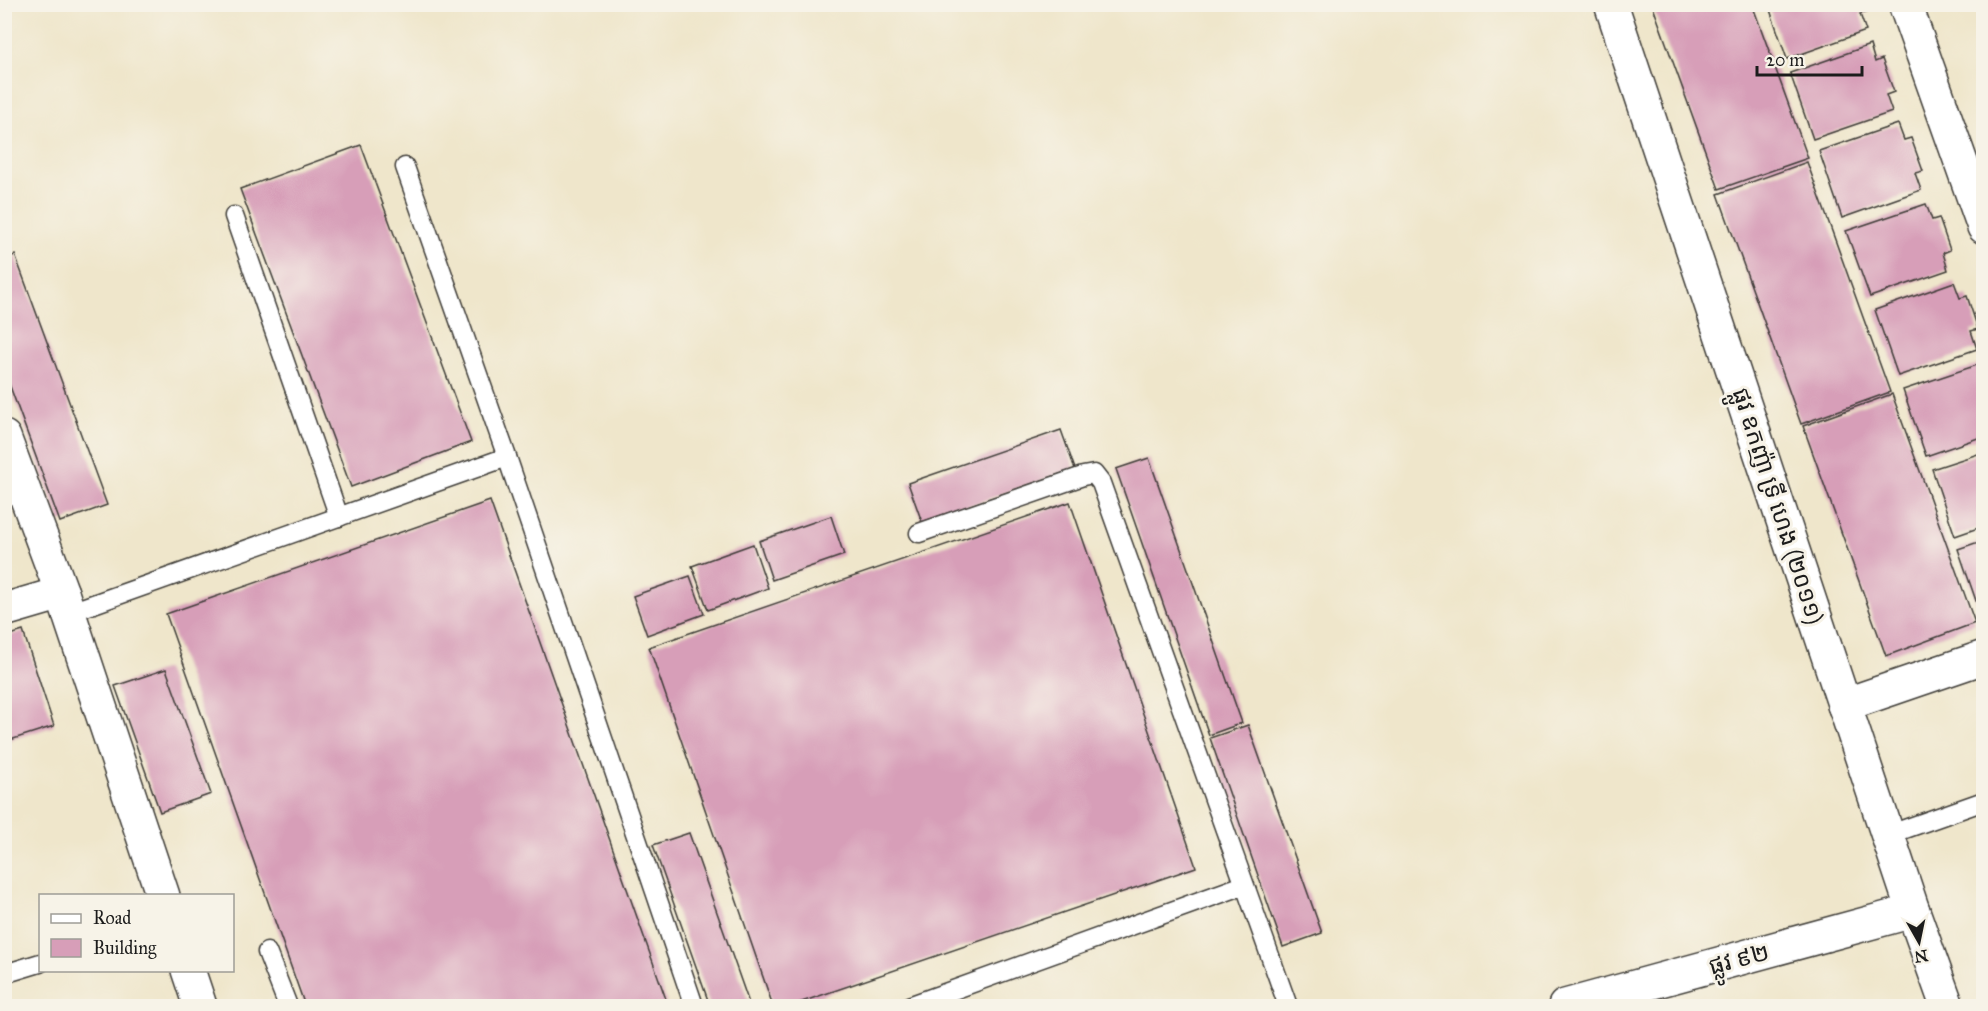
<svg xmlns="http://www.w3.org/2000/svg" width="1988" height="1011" font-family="'IM FELL Great Primer','Noto Sans Khmer',serif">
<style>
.building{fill:#d79eb8}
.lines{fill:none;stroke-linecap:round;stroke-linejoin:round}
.service-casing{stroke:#3c3a36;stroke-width:21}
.minor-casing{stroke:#3c3a36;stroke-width:36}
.secondary-casing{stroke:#3c3a36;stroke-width:36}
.service{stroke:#fff;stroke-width:18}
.minor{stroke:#fff;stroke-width:33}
.secondary{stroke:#fff;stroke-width:33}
.labels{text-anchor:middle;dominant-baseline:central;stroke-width:6;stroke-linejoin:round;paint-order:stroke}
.street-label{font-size:24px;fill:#1c1c1c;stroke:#f7f3e8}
</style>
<rect width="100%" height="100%" fill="#f7f3e8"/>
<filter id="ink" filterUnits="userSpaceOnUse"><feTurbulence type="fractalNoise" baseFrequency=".0167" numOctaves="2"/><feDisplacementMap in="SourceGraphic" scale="12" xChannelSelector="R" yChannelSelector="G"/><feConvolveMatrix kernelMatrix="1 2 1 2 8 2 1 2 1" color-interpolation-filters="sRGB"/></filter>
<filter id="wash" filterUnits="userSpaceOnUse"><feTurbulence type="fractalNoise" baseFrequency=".008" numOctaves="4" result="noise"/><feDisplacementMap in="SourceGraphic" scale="24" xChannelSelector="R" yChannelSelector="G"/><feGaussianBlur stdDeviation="1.35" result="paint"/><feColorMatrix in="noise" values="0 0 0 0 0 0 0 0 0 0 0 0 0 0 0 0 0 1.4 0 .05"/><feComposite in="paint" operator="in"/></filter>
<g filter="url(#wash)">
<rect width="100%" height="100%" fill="#efe6cb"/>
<g id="blocks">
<g class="building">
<polygon points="1652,4 1752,4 1808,158 1719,189"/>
<polygon points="1768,4 1865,4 1868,12 1860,14 1866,31 1787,59"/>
<polygon points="1870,45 1875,62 1882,59 1894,92 1886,95 1892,112 1813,139 1790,73"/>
<polygon points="1898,124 1904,140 1911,138 1923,171 1915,173 1921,190 1842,218 1819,151"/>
<polygon points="361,145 471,442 351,487 240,189"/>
<polygon points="1807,162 1890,392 1801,424 1718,194"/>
<polygon points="1926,204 1932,220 1939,218 1950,250 1943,253 1948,270 1870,297 1846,231"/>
<polygon points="15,255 107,505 60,522 4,370 4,259"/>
<polygon points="1954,282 1960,298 1967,296 1978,329 1971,331 1977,349 1898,376 1875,310"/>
<polygon points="1983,363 1984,436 1926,456 1903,390"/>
<polygon points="1892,394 1975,623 1886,656 1803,426"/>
<polygon points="1061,430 1075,469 922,522 908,483"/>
<polygon points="1984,452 1984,526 1955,536 1932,469"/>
<polygon points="1149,458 1242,723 1209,735 1116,469"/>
<polygon points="490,501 667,1002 655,1006 305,1006 166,614"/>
<polygon points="1070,502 1196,867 790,1006 773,1006 649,647"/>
<polygon points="831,516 844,555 772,580 759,541"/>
<polygon points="1984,540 1984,614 1981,615 1958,549"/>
<polygon points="753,544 768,588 708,610 692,566"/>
<polygon points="690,576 704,614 647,635 633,596"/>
<polygon points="23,631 54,726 4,742 4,637"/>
<polygon points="166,669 211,794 160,812 115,686"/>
<polygon points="1248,725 1322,933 1283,947 1210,738"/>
<polygon points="689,833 750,1006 710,1006 653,845"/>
</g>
</g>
</g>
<g filter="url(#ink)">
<use href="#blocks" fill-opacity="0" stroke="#3c3a36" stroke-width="1.5"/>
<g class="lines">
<g class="service-casing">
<g id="service">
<polyline points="405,167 507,457 694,1006"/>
<polyline points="234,216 339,517"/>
<polyline points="919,533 1083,476 1094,474 1101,483 1288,1006"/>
<polyline points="68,613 507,457"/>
<polyline points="1888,835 1984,801"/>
<polyline points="267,952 288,1006"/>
<polyline points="4,974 40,963"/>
<polyline points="909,1006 1244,885"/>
</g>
</g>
<g class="minor-casing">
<g id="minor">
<polyline points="1905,4 1984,227"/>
<polyline points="4,437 62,593 163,896"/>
<polyline points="4,610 62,593"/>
<polyline points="1844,705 1984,657"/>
<polyline points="1913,911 1947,1006"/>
<polyline points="188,970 200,1006"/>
</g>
</g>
<g class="secondary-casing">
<polyline id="secondary" points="1565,1006 1913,911 1611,4"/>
</g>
<use href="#service" class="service"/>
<use href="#minor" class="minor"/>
<use href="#secondary" class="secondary"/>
</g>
</g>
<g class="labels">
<g class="street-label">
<text transform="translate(1778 506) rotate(72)">ផ្លូវ ឧកញ៉ា ទ្រី ហេង (២០១១)</text>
<text transform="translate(1739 959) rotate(-15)">ផ្លូវ ៩២</text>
</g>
</g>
<rect width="1988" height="1011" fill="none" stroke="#f7f3e8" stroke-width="24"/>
<rect x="39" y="894" width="195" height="78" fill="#f7f3e8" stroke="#9f9d96" stroke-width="1.5"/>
<rect x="51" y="914" width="30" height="9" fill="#ffffff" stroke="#9f9d96" stroke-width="1.5"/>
<text x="93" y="924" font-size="18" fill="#1c1c1c">Road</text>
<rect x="51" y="939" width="30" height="18" fill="#d79eb8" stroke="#9f9d96" stroke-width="1.5"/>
<text x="93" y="954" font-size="18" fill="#1c1c1c">Building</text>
<g transform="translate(1919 942) rotate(171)" stroke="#f7f3e8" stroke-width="4.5" paint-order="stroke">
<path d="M0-4.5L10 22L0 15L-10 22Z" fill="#1c1c1c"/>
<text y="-9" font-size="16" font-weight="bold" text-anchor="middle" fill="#1c1c1c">N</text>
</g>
<path d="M1757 66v9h105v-9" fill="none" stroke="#1c1c1c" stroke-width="3"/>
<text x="1766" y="66" font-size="18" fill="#1c1c1c" stroke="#f7f3e8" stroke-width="4.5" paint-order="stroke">20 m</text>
</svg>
